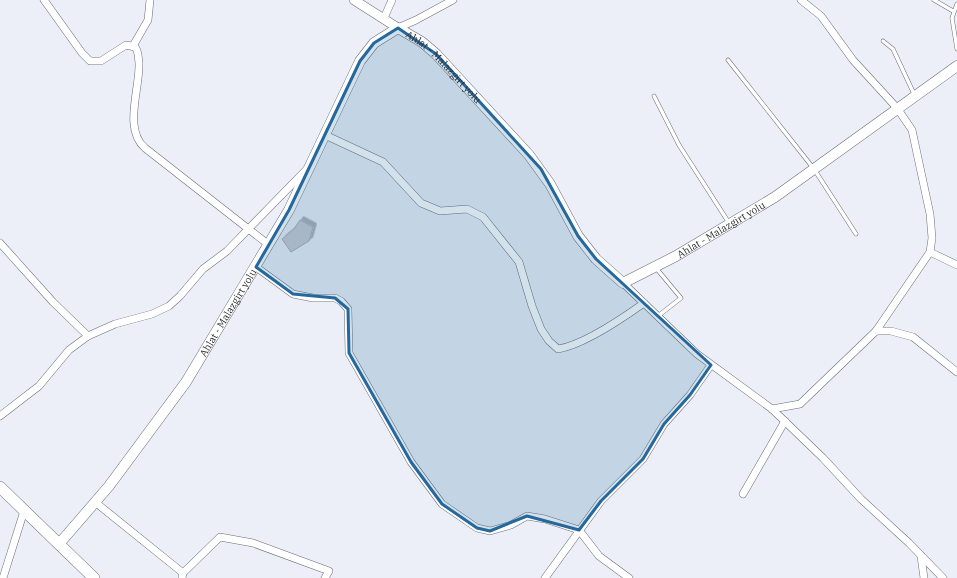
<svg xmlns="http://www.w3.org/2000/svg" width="957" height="578" font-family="'IBM Plex Serif',serif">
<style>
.building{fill:#c8cbd4;stroke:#aaadb6;filter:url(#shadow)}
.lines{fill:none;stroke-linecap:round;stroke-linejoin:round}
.service-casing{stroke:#6b6d76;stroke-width:4.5}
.minor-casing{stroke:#6b6d76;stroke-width:8}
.tertiary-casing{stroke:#6b6d76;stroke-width:10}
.secondary-casing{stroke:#6b6d76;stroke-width:11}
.primary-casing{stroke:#6b6d76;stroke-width:12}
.service{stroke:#fff;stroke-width:3.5}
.minor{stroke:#fff;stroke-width:7}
.tertiary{stroke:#fff;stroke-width:9}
.secondary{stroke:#fff;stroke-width:10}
.primary{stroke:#fff;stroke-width:11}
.marked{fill:#25689d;fill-opacity:0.2;stroke:#25689d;stroke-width:3;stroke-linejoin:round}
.labels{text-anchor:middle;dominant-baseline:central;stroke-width:3.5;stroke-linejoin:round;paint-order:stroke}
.street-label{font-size:10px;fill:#2d2e32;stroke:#fff}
</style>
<defs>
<filter id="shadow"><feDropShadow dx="3.5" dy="-3.5" stdDeviation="0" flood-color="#0004"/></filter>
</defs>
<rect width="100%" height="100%" fill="#eceff8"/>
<polygon class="building" points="300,220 313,227 309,241 291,252 282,239 294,229"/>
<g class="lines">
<g class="service-casing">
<g id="service">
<polyline points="934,0 953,11"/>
<polyline points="957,4 952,18 957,49"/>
<polyline points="883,41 893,49 914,94"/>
<polyline points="728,60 814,169 856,234"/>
<polyline points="654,96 679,145 729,223"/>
<polyline points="656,268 681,298 658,316"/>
</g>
</g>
<g class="minor-casing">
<g id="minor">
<path d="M44 0 82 53 90 61H101L126 45 135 47C139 52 138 57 139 63 140 89 123 129 145 148L269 245"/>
<polyline points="801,0 821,16 853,60 897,108 912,130 930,214 932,238 930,252"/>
<polyline points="384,18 392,0"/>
<polyline points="398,28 416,20 453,0"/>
<polyline points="133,46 148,20 150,0"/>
<path d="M325 135 383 162 421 203 440 211 467 209 483 217 519 262 532 306 541 329 549 341 558 349C583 345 623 318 644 303"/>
<polyline points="0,243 53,302 88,336"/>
<polyline points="256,267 293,294 313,298 335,298 341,301 348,309 349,353 411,462 442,504 477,528 490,531 511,525 527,516 545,519 579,530 599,556 629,578"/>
<polyline points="623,283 697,354 772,409 823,458 861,499 909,543 943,578"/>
<polyline points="876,331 891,331 913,337 957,372"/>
<polyline points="772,409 800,404 876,331 930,252 957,265"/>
<polyline points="0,416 39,386 69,350 88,336 115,324 152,314 169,306 180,296 203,269 227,251 306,170"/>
<polyline points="743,494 785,421"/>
<polyline points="95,502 183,573"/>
<polyline points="921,556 924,578"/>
<polyline points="3,578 24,511"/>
<polyline points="182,578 183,573 220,537 253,543 329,571 325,578"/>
<polyline points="545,578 601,501 643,459 664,424 690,395 711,365"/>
</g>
</g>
<g class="tertiary-casing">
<polyline id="tertiary" points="354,0 398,28"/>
</g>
<g class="secondary-casing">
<g id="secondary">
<path id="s1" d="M59 544 109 486 186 382 289 210 360 61 374 43 398 28 422 42 436 54 529 155 550 184 578 236 596 259 623 283 676 256 775 197 957 66"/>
</g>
</g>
<g class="primary-casing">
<polyline id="primary" points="0,487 94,578"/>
</g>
<use href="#service" class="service"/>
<use href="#minor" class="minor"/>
<use href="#tertiary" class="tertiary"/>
<use href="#secondary" class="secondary"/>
<use href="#primary" class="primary"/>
</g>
<path class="marked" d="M398 28 436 54 541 169 578 236 596 259 711 365 690 395 664 424 643 459 601 501 579 530 527 516 490 531 477 528 442 504 411 462 349 353 348 309 335 298 293 294 256 267 289 210 360 61 374 43Z"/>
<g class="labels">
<g class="street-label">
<text stroke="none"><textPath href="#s1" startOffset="683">Ahlat - Malazgirt yolu</textPath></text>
<text stroke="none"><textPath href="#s1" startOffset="1078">Ahlat - Malazgirt yolu</textPath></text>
<text stroke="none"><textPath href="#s1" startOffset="287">Ahlat - Malazgirt yolu</textPath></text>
</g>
</g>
</svg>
